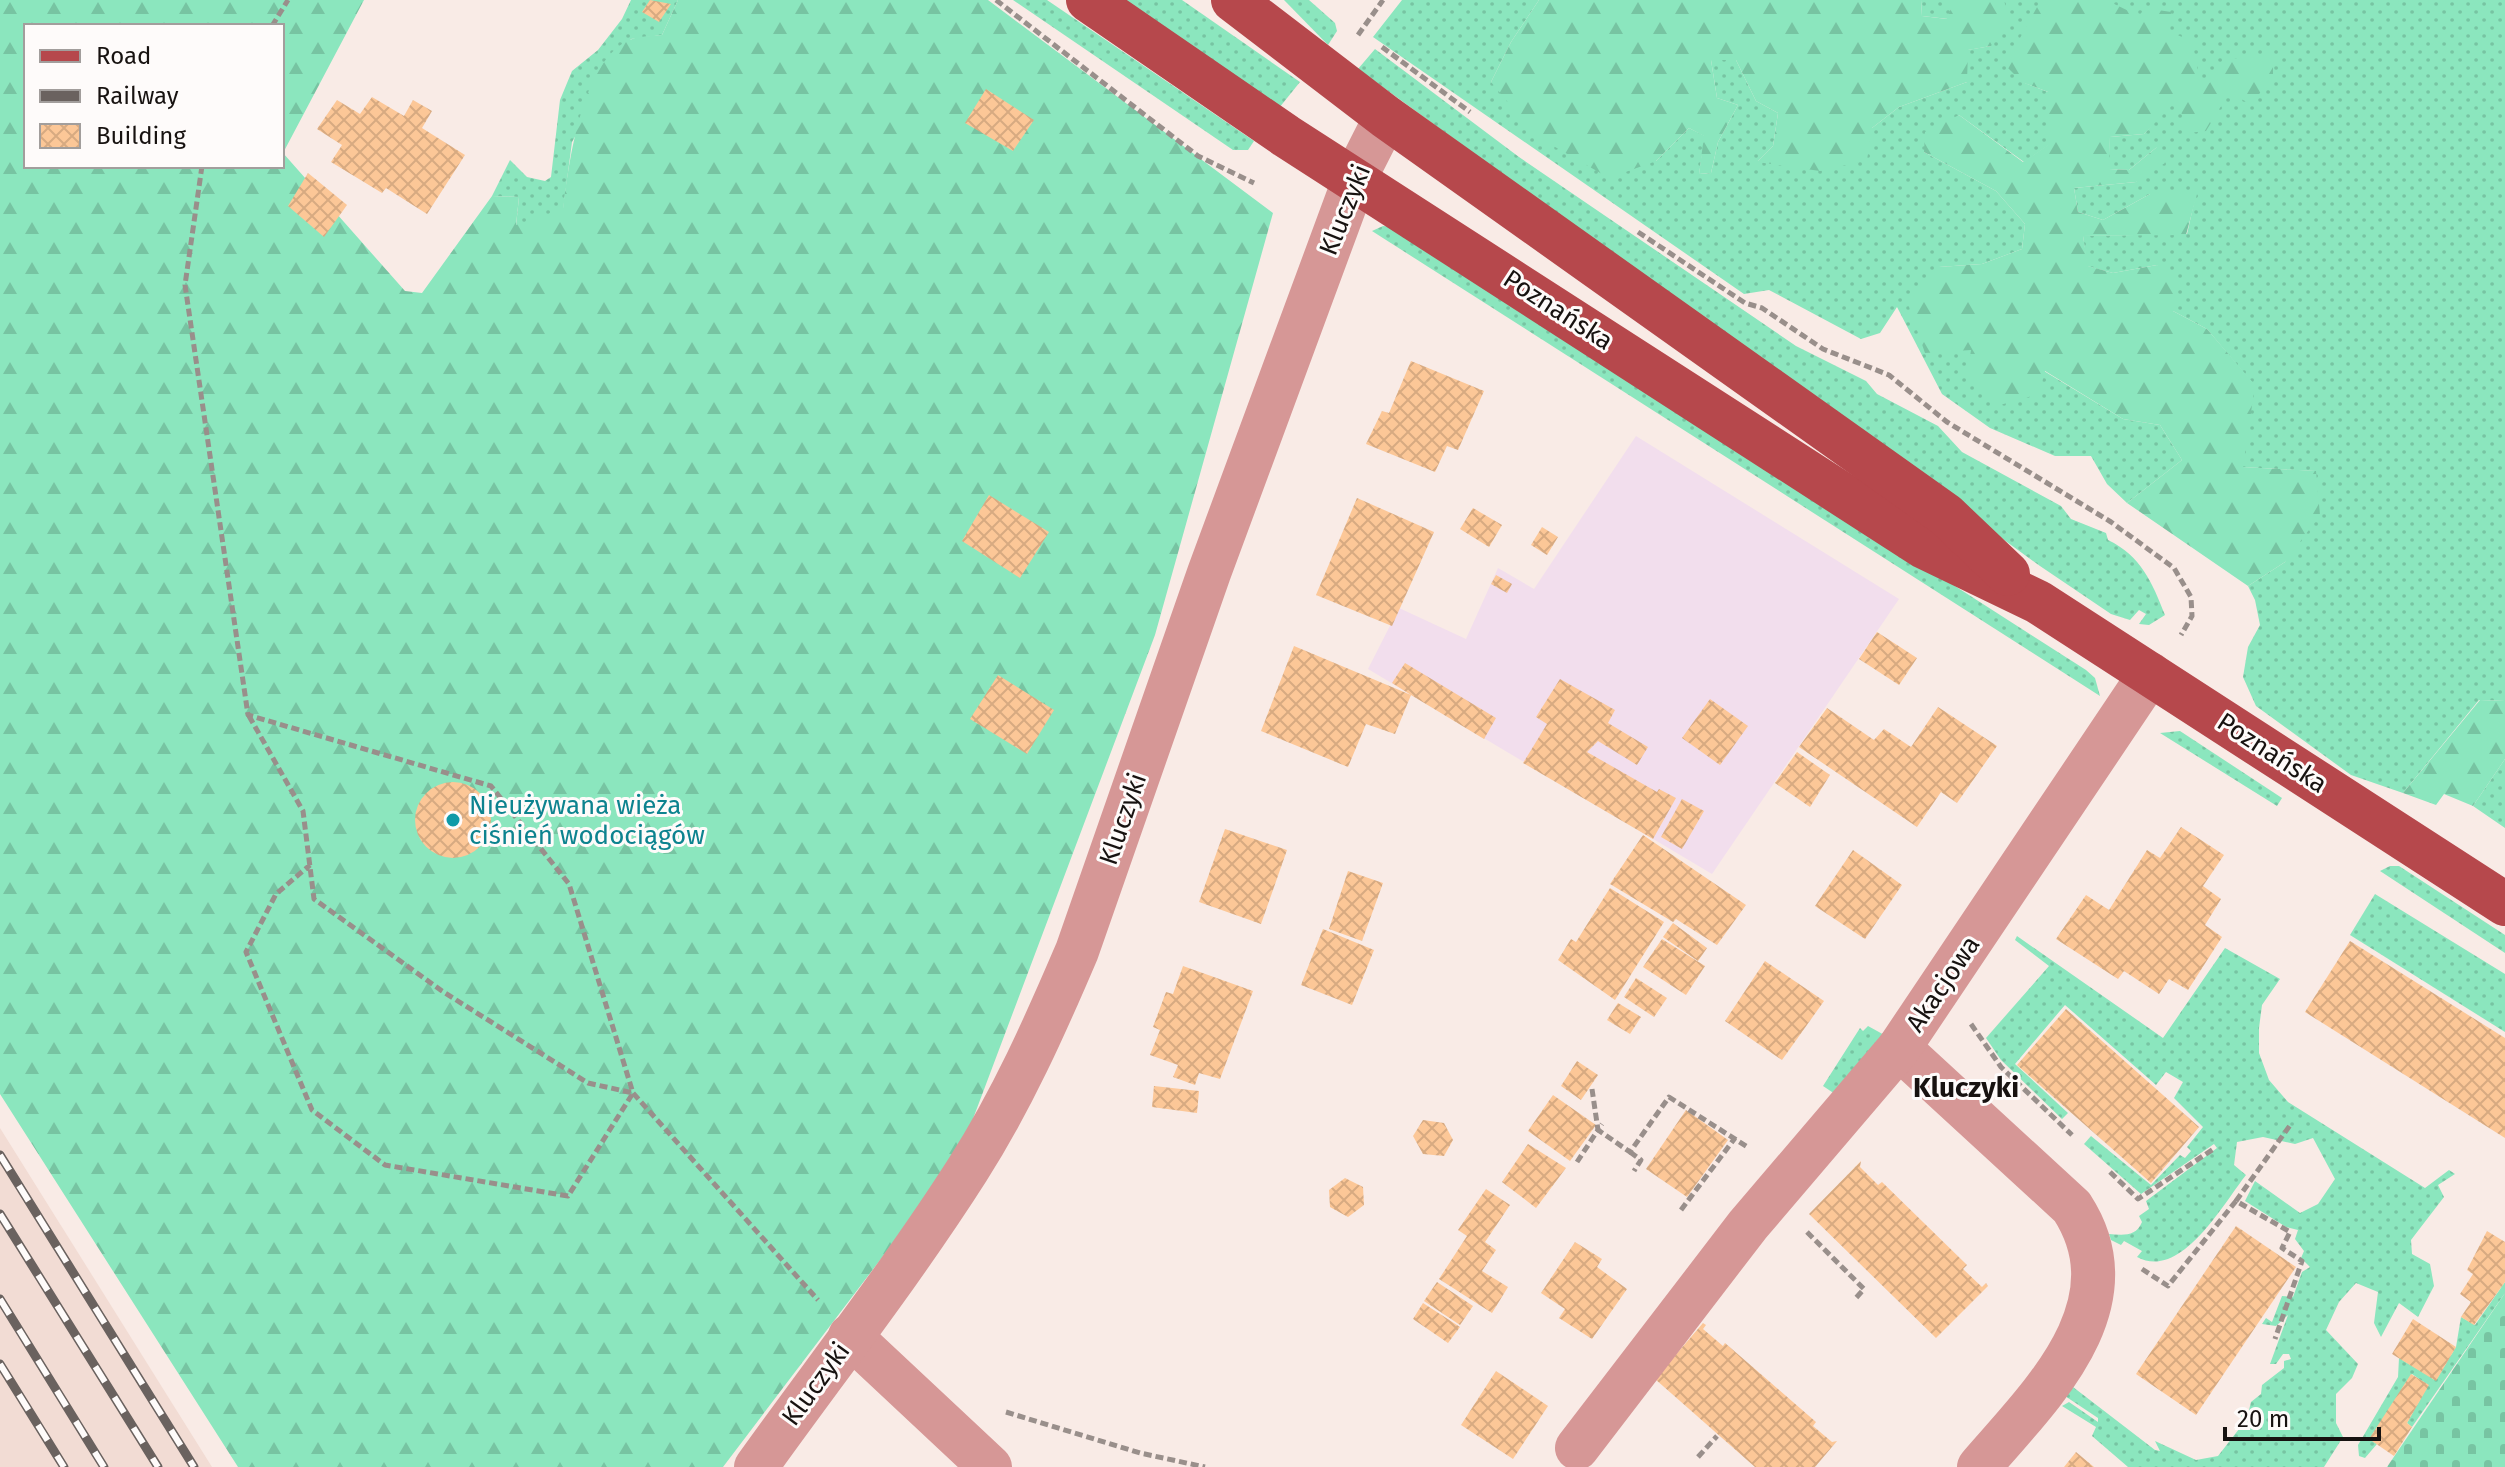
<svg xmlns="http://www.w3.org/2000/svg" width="2505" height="1467" font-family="'Fira Sans',sans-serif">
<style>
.commercial{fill:#f2deed}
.built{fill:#f2dcd4}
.grass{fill:url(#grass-dots)}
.forest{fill:url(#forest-firs);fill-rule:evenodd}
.cemetery{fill:url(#cemetery-stones)}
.building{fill:url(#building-cross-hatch)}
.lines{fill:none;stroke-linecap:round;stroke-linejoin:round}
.path{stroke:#998f8b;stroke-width:5;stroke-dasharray:8 4;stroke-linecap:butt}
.minor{stroke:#d69796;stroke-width:44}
.major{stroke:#b6484c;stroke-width:44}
.rail-casing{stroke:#6a625f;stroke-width:9}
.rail{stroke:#fefbfa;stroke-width:6;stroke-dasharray:18;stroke-linecap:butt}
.culture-dot{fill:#0f9aa8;stroke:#fefbfa;stroke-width:3}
.labels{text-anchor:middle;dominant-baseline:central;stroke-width:6;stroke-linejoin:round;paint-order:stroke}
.street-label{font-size:26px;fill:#171210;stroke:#fefbfa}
.culture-label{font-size:26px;fill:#0d838f;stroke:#fefbfa;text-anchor:start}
.neighbourhood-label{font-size:28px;font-weight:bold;fill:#171210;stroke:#fefbfa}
</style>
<defs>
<pattern id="grass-dots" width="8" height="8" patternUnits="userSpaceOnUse" patternTransform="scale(2)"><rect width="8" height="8" fill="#8be6be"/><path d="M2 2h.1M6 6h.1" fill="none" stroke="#77c4a2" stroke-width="1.8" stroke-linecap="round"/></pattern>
<pattern id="forest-firs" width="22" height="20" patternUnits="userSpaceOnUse" patternTransform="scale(2)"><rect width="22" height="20" fill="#8be6be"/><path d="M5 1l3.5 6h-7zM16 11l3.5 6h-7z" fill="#77c4a2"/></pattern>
<pattern id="cemetery-stones" width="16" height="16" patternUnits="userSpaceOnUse" patternTransform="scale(2)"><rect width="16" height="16" fill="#8be6be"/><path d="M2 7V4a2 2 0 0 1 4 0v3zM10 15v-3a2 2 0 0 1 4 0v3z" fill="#77c4a2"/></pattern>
<pattern id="building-cross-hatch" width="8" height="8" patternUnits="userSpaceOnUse" patternTransform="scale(2)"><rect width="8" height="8" fill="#fcc797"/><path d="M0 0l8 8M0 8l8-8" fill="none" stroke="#d7aa81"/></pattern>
</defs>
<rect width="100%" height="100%" fill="#f9ebe6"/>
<polygon class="commercial" points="1636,436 1899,599 1712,874 1368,669 1399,608 1466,639 1498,568 1534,589"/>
<polygon class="built" points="0,1128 212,1467 0,1467"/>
<g class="grass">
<polygon points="631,0 678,0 662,35 631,39 572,142 563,210 516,226 519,197 492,196 510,160 527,177 545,181 551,177 560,100 572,71 598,50 622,19"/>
<polygon points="1013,0 1047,0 1254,141 1248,150 1233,150"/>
<polygon points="1121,0 1182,0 1300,82 1279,108"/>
<polygon points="1284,0 1309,0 1335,23 1337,31 1328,45"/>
<polygon points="1402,0 1539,0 1511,42 1491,82 1656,161 1689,128 1705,136 1699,174 1711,173 1718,142 1738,105 1717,98 1711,60 1736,60 1756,101 1778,113 1773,146 1758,161 1872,128 1899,107 1967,82 1967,50 1991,46 1951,9 1948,19 1922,16 1921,0 2505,0 2505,701 2479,700 2403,793 2351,775 2256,706 2243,677 2248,647 2260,625 2255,600 2248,586 2285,562 2315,471 2242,467 2254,385 2207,329 2173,311 2157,265 2113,273 2087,266 2083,236 2187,234 2196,194 2150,194 2103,220 2078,212 2074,188 2136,182 2157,147 2129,170 2108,169 2110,137 2144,134 2152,125 2022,82 2048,92 2049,145 2024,162 1959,115 1924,152 1996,191 2025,224 2022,249 1982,264 1939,267 1971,350 2044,371 2123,419 2160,425 2182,460 2127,503 2107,484 2091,456 2055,456 1990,428 1942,394 1897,307 1880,333 1861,339 1769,290 1744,294 1373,37"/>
<path d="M1375 49 1519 157 1796 346 1866 381 1877 394 1938 426 1962 452 2061 506 2071 519 2106 533 2108 540C2141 556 2152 582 2165 615L2149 625 2139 624 2146 614 2139 610 2130 620 2111 614 2040 566 1358 69Z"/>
<polygon points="1383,226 1395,227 2086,670 2095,678 2100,696 1372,231"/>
<polygon points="2180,731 2282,798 2277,806 2160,733"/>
<polygon points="2505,752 2505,828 2473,806 2505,759"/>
<polygon points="2390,866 2399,866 2505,935 2505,953 2380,871"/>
<polygon points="2375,894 2505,974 2505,1032 2350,935"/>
<path d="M2017 936 2163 1038 2225 948 2280 979 2262 1005 2259 1028V1053L2269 1080 2288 1102 2425 1188 2449 1170 2455 1174 2438 1185 2444 1197 2411 1240 2412 1254 2430 1264 2434 1286 2418 1317 2399 1303 2381 1337 2374 1323 2378 1292 2356 1283 2339 1302 2326 1330 2358 1364 2352 1378 2336 1394V1423L2343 1437 2324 1467H2128L2092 1436 2096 1427 2062 1406 2069 1402 2098 1422V1418L2065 1396 2073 1387 2155 1450 2160 1451 2155 1441 2196 1460 2218 1456 2246 1420H2241V1412L2249 1410 2251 1402 2261 1394 2262 1385 2284 1368V1361L2291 1359 2289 1354H2283L2276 1364H2270L2288 1315 2276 1326 2262 1324 2266 1318 2272 1322 2282 1296 2293 1297 2302 1272 2310 1267 2301 1258 2304 1251 2295 1239 2298 1230 2286 1227 2245 1201 2255 1181 2300 1213 2318 1204 2335 1179 2313 1138 2295 1144 2263 1137 2237 1142 2234 1165 2246 1175C2223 1204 2181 1281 2137 1257L2142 1251 2124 1241 2121 1245 2111 1240 2109 1234C2123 1235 2136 1237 2142 1222L2139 1216 2149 1209 2146 1201 2217 1148 2214 1144 2141 1194 2084 1144 2091 1136 2151 1185 2180 1155 2185 1158 2191 1151 2187 1147 2203 1127 2174 1098 2183 1082 2166 1072 2156 1085 2065 1005 2015 1064 2068 1113 2062 1119 2001 1060 1986 1038 2049 966 2015 940Z"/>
<polygon points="1868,1026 1888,1037 1835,1094 1823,1086 1860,1028 1863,1031"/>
<polygon points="2505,1282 2505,1293 2412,1427 2407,1423 2428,1385 2412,1374 2370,1439 2377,1444 2365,1458 2359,1456 2358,1445 2398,1377 2399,1358 2436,1380 2456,1347 2461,1317 2475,1325"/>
</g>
<g class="forest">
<path d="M0 0H364L283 153 405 291 422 293 492 196 519 197 516 225 563 209C569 163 582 57 632 39 640 36 653 36 662 35L678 0H988L1273 213 1155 635 959 1156 723 1467H238L0 1094ZM26 26H282V166H26Z"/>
<polygon points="1539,0 1921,0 1922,16 1947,19 1954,0 2004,0 2009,20 1991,46 1968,50 1967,82 1899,107 1872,128 1867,160 1820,171 1757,162 1773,146 1778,113 1756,101 1736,60 1711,60 1717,98 1738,105 1718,142 1711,173 1699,174 1704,136 1689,128 1656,161 1609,178 1536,136 1491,82 1511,42"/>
<polygon points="2041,0 2106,0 2139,16 2145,8 2171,12 2170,32 2192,41 2202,91 2231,59 2273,53 2273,77 2251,104 2229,93 2206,131 2188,133 2177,100 2144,134 2110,137 2109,169 2129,170 2157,147 2165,163 2136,182 2074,188 2078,212 2103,220 2150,194 2197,194 2186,235 2083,236 2088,266 2113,273 2157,265 2179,284 2173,311 2207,329 2255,385 2243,467 2316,471 2320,515 2285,562 2248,586 2127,503 2182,460 2160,425 2123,419 2045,371 2039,394 2000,405 1967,377 1971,350 1925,353 1907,301 1939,267 1982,264 2022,249 2025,224 1996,191 1924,152 1925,132 1959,115 2023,162 2048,145 2048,92 2022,82 2005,65"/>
<polygon points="2480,700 2505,701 2505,759 2473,806 2444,794 2436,805 2403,793"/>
</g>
<polygon class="cemetery" points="2505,1293 2505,1467 2387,1467"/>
<g class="building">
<polygon points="650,0 671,4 659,22 642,12"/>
<polygon points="986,89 1034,120 1013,151 965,123"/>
<polygon points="372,97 404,116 413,100 432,111 422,128 465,155 427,214 386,188 382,193 331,162 342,145 317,129 337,100 360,114"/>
<polygon points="308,173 347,205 324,237 288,206"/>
<polygon points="1411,361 1484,391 1458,450 1447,446 1435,472 1366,444 1382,411 1389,413"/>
<polygon points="989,495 1049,532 1020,578 962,541"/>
<polygon points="1357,498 1434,532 1392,626 1316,595"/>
<polygon points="1473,508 1502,525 1489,547 1460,529"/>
<polygon points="1542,527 1558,537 1547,555 1531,545"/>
<polygon points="1496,575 1512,584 1507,593 1491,584"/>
<polygon points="1877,632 1917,658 1899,685 1859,659"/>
<polygon points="1294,646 1411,695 1392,683 1405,663 1496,718 1484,739 1411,695 1395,734 1366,724 1348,767 1261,731"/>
<polygon points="998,675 1054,710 1027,754 970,719"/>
<polygon points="1560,679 1615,710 1608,723 1648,747 1637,765 1598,741 1587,752 1657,792 1659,789 1676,798 1653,839 1523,763 1547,724 1536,717"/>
<polygon points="1710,699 1748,726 1720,765 1682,738"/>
<polygon points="1938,707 1997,746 1957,803 1941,792 1917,827 1799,747 1827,708 1874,740 1884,729 1911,747"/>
<polygon points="1797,752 1830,775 1810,807 1775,783"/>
<circle cx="453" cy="820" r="38"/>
<polygon points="1682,799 1704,811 1682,849 1661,837"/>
<polygon points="2181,827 2224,855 2203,886 2221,899 2205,925 2222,937 2188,990 2169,979 2159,994 2124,971 2118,979 2056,939 2086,895 2109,910 2147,850 2160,858"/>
<polygon points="1225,829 1287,850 1261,924 1199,902"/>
<polygon points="1643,835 1746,905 1717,945 1676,919 1673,922 1610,884"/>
<polygon points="1853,850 1902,885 1865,939 1815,906"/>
<polygon points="1348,871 1383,883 1362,941 1329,929"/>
<polygon points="1610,888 1664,922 1615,1000 1558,960 1571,939 1576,942"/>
<polygon points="1673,923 1707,948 1698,961 1663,937"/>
<polygon points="1323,929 1374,950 1352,1005 1301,985"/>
<polygon points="1662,939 1705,966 1686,995 1643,967"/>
<polygon points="2350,941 2505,1038 2505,1138 2305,1012"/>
<polygon points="1765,961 1824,1001 1782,1060 1725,1021"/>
<polygon points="1183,966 1253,991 1220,1079 1199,1073 1195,1085 1173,1077 1178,1065 1150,1055 1160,1030 1153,1027 1166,992 1173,994"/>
<polygon points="1636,978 1667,998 1654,1017 1624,997"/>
<polygon points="1618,1003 1641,1017 1630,1034 1607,1020"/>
<polygon points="2066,1009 2199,1127 2151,1183 2017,1065"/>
<polygon points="1577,1061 1598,1075 1581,1100 1561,1086"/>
<polygon points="1154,1086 1199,1091 1197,1113 1152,1107"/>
<polygon points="1553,1095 1596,1125 1570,1161 1528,1131"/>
<polygon points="1686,1110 1728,1140 1687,1197 1646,1169"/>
<polygon points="1423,1120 1444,1123 1453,1140 1444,1156 1423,1154 1413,1136"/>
<polygon points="1528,1144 1566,1168 1536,1208 1502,1182"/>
<polygon points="1861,1161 1860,1167 1878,1185 1882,1182 1967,1265 1963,1269 1982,1287 1986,1283 1988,1286 1936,1338 1809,1214"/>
<polygon points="1345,1178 1363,1187 1364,1205 1348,1217 1330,1207 1329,1190"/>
<polygon points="1486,1189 1510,1205 1485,1242 1496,1250 1482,1271 1508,1287 1492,1313 1439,1279 1467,1236 1458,1230"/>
<polygon points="2236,1226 2296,1267 2196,1415 2136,1374"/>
<polygon points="2487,1231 2505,1242 2505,1282 2474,1325 2461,1317 2471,1302 2460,1294 2473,1274 2467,1270"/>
<polygon points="1575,1242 1602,1259 1597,1267 1627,1289 1592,1339 1559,1318 1565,1309 1541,1293"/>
<polygon points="1437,1282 1473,1306 1460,1325 1424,1301"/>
<polygon points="1423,1303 1460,1327 1448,1343 1413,1319"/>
<polygon points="2413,1319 2456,1347 2436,1381 2392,1354"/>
<polygon points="1703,1323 1706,1325 1703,1329 1723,1346 1725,1343 1816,1422 1813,1426 1832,1442 1837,1441 1815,1467 1755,1467 1655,1379"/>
<polygon points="1496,1371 1548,1406 1513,1459 1461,1425"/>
<polygon points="2411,1374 2429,1385 2407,1423 2412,1427 2394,1456 2369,1439"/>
<polygon points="2076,1452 2094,1467 2064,1467"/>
</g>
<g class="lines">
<g class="path">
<polyline points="996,0 1198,156 1254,183"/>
<polyline points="272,26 288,0"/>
<polyline points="1358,35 1383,0"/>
<polyline points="1382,47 1470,112"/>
<polyline points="202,166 185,285 248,715 491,786 569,884 633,1093 818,1300"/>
<polyline points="1638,232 1745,303 1762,308 1823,349 1889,375 1947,422 2111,522 2174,568 2191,597 2192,616 2181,635"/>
<polyline points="249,716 303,811 314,899 442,991 588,1083 633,1093 568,1196 385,1165 312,1110 246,952 276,894 310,865"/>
<polyline points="1971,1024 2001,1067 2072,1135"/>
<polyline points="1592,1089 1598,1130 1602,1124"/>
<polyline points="1630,1152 1641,1160 1634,1171"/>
<polyline points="1577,1162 1598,1130 1630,1152 1669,1097 1749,1148"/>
<polyline points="2110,1172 2138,1199 2215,1148"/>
<polyline points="2236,1201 2291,1124"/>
<polyline points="1681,1210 1735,1138"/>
<polyline points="1807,1232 1864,1289 1855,1299"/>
<polyline points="2142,1269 2168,1286 2236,1201 2290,1232 2282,1248 2302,1261 2275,1339"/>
<polyline points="1006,1412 1140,1453 1205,1467"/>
<polyline points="1698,1457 1717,1436"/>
</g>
<g class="minor">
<path d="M1899 1048 2072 1207C2136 1306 2040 1396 1979 1467"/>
<polyline points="850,1336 990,1467"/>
<polyline points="1577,1448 1748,1225 1899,1048 2150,674"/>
<path d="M756 1467C827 1368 903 1271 968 1169 1012 1100 1045 1026 1077 951L1209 573 1355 178 1386 117"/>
</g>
<g class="major">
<polyline points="1088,0 1286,136 1924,547 2038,602 2505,904"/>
<polyline points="1233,0 1386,117 1946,515 2008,574"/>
</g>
<g class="rail-casing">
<g id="rail">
<polyline points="0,1155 194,1467"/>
<polyline points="0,1214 158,1467"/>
<polyline points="0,1299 104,1467"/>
<polyline points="0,1364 64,1467"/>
</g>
</g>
<use href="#rail" class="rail"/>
</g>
<circle class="culture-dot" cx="453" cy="820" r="8"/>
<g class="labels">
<g class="street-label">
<text transform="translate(1345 210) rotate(-68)">Kluczyki</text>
<text transform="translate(1558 310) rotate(33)">Poznańska</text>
<text transform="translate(2272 753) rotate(33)">Poznańska</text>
<text transform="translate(1123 819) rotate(-71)">Kluczyki</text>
<text transform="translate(1943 984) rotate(-56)">Akacjowa</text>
<text transform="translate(816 1384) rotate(-54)">Kluczyki</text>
</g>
<g class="culture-label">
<text x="469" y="805">Nieużywana wieża<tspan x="469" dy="30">ciśnień wodociągów</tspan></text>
</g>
<g class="neighbourhood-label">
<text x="1966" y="1087">Kluczyki</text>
</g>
</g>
<rect x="24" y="24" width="260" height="144" fill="#fefbfa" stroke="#a29e9c" stroke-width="2"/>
<rect x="40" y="50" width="40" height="12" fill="#b6484c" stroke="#a29e9c" stroke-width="2"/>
<text x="96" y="64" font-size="24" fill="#171210">Road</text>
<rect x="40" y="90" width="40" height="12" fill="#6a625f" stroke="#a29e9c" stroke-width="2"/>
<text x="96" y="104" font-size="24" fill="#171210">Railway</text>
<rect x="40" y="124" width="40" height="24" fill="url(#building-cross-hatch)" stroke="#a29e9c" stroke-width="2"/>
<text x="96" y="144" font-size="24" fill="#171210">Building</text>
<path d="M2225 1427v12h154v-12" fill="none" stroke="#171210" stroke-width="4"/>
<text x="2237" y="1427" font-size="24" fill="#171210" stroke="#fefbfa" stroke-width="6" paint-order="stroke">20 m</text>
</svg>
